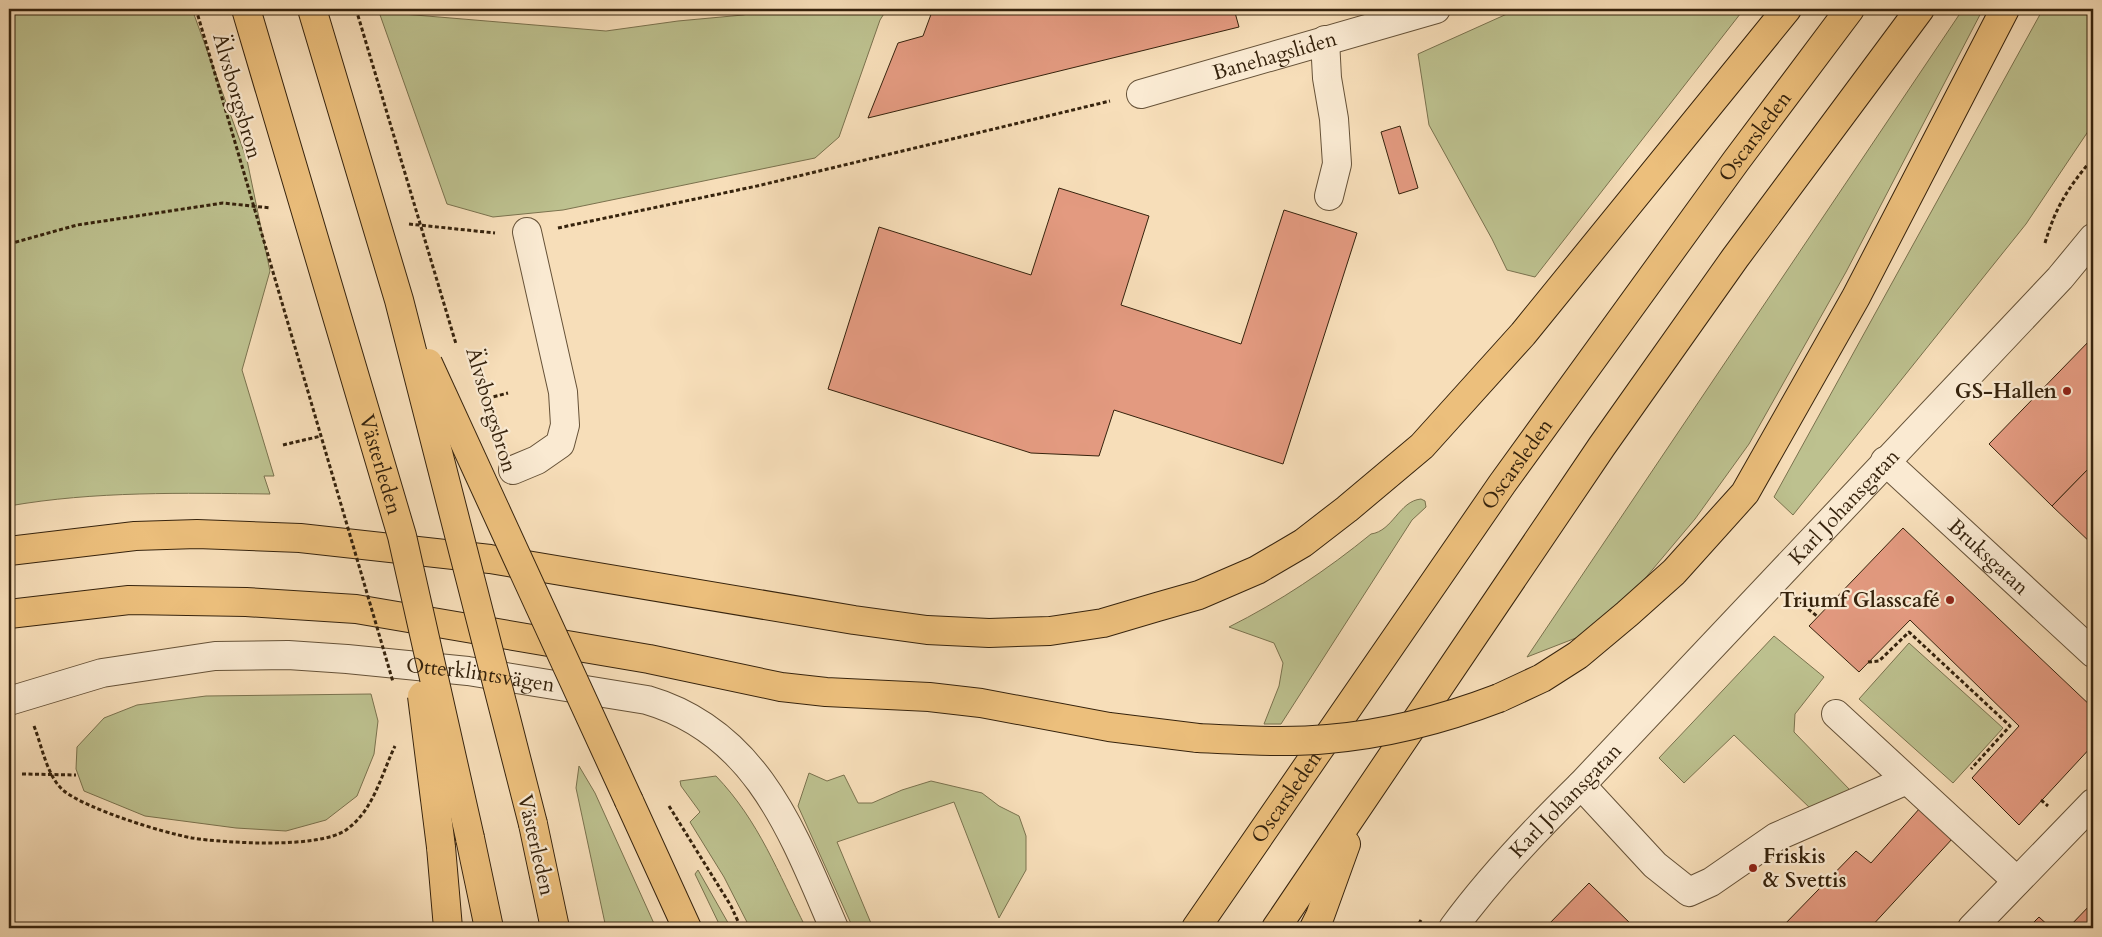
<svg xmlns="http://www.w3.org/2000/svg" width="2102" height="937" font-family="Cardo,serif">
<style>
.green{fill:#bdc18f;stroke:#7a724e}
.building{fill:#e39a80;stroke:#36230d}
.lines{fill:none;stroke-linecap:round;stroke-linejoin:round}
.minor-casing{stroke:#665238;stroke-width:30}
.highway-casing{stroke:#36230d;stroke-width:30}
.path{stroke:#36230d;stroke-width:3;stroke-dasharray:4 2.5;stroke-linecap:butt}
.minor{stroke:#faead2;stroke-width:28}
.highway{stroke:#ecbf7c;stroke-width:28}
.highway-bridge-casing{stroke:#36230d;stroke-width:30;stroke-linecap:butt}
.path-bridge{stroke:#36230d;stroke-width:3;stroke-dasharray:4 2.5;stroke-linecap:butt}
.highway-bridge{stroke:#ecbf7c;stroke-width:28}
.poi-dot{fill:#8f2418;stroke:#faead2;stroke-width:2}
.labels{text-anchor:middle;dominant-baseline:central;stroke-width:4.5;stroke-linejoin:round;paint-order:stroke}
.street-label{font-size:21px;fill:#36230d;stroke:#faead2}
.poi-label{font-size:21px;font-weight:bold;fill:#36230d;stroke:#faead2;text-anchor:end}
</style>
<rect width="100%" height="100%" fill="#f7deb9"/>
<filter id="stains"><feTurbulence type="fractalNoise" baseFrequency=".004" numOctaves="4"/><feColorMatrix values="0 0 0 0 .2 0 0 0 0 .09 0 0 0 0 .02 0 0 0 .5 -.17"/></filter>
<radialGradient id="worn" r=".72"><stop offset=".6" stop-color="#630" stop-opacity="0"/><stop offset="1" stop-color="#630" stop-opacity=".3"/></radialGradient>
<g class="green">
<path d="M9 9H192L247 160 270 271 242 370 274 476H264L270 494C184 493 94 491 9 506Z"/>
<polygon points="774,9 887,9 880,20 839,137 815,158 563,210 493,217 447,204 379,12 606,31 678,21 743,15"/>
<polygon points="1518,9 1744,9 1535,277 1507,270 1492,239 1429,125 1418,54"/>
<polygon points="1963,9 1983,9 1846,272 1749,444 1695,519 1637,588 1581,636 1527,657"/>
<polygon points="2043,9 2093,9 2093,124 2026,224 1793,515 1774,497"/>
<path d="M1421 499 1425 501 1426 507 1412 520 1281 724H1264L1279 686 1283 663 1274 643 1229 627C1279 602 1327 570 1371 534 1393 531 1399 501 1421 499Z"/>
<polygon points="1774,636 1824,677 1795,714 1794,732 1850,790 1811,809 1734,735 1684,783 1659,758"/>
<polygon points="1909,643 2003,728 1953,783 1859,699"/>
<polygon points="371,694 378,721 374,754 357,796 326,820 286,831 236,828 145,816 84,791 76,769 77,747 104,718 137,705 206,696"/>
<polygon points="579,766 595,793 656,928 606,928 576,788"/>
<polygon points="809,773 827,781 844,775 858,803 872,803 902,790 931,781 982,793 999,806 1019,816 1026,836 1026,870 999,918 954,802 837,842 873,928 853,928 798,806"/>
<path d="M716 776C759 821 778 873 806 928H750L724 877 690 822 700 812 681 786 680 781Z"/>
<polygon points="698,870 731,928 721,928 695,874"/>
</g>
<g class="building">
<polygon points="933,9 1234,9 1239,27 868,118 898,43 923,36"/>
<polygon points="1400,126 1418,188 1399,194 1381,132"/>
<polygon points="1059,188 1149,216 1121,305 1241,344 1284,210 1357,233 1283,464 1114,410 1099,456 1031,453 828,389 879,227 1031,275"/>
<polygon points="2093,337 2093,464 2052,506 1989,444"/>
<polygon points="2093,464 2093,545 2052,506"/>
<polygon points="1903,528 2093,708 2093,745 2019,825 1972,778 2019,726 1910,620 1859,672 1809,626"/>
<polygon points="1920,808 1953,838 1870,928 1781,928 1856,851 1871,863"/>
<polygon points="1589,883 1635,928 1545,928"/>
<polygon points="2093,902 2093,928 2068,928"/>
<polygon points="2039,917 2051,928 2028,928"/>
</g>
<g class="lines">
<g class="minor-casing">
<g id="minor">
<polyline points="1325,40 1327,78 1334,119 1337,164 1329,196"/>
<path id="s1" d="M1141 94 1436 9"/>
<path id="s2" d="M1885 461 2093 653"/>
<polyline points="513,470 537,460 560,444 565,425 563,392 527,232"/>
<path id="s3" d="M9 701 102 673 215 656 288 655 347 659 468 671 647 700C757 732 793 833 834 928"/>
<polyline points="1836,714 2017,881"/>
<polyline points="1581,785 1655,865 1689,892 1711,882 1776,837 1907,780"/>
<path id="s4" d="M1453 928C1491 876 1535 830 1581 785L2060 278 2093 238"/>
<polyline points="1972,928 2093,803"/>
</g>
</g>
<g class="highway-casing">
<g id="highway">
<polyline points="9,551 135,536 197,534 300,538 490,559 854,620 927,630 989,633 1050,631 1103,623 1157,607 1199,595 1257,570 1303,543 1347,509 1422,446 1523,334 1787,9"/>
<polyline points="9,614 129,600 246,602 356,609 649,659 781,687 826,692 929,697 981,703 1109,727 1198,738"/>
<polyline points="1499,698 1542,678 1578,655 1627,614 1674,572 1745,493 1856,297 2005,9"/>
<polyline points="629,801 687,928"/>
<polyline points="533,824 555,928"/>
<polyline points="470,838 489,928"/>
<polyline points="441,847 448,928"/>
<path id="s5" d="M1196 928 1502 484 1736 161 1850 9"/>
<polyline points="1276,928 1602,446 1735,258 1920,9"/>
<polyline points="1314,928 1320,916 1346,844"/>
</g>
</g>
<g class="path">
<polyline points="409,224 495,233"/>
<polyline points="558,228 757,186 1110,101"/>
<path d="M2045 243C2056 206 2068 188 2093 158"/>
<polyline points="9,244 77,225 223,203 271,208"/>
<polyline points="481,400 508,393"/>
<polyline points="283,445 321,436"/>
<polyline points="1798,601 1817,616"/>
<polyline points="1868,662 1879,661 1909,632 2010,726 1971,769"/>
<path d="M34 726C42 746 47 777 64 791 89 810 161 832 192 838 226 843 318 849 346 830 374 810 381 775 395 746"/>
<polyline points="22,774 76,775"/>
<polyline points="2041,800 2048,806"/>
<polyline points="669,806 731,906 741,928"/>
<polyline points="1416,928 1421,920"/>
</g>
<use href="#minor" class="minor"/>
<use href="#highway" class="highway"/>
<g class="highway-bridge-casing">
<g id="highway-bridge">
<path id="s6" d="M246 9 402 536 470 838"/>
<polyline points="312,9 399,300 533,824"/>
<polyline points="428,363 629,801"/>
<polyline points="422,696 441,847"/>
<path d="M1198 738C1241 740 1285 743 1328 739 1387 734 1444 719 1499 698"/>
</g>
</g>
<g class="path-bridge">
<polyline points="196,9 393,682"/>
<polyline points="356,9 456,344"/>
</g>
<use href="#highway-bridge" class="highway-bridge"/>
</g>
<g class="poi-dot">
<circle cx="2067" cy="391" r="5"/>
<circle cx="1950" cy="600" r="5"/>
<circle cx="1753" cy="868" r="5"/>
</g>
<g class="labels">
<g class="street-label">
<text stroke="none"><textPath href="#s1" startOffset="139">Banehagsliden</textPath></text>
<text transform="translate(237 96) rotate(74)">Älvsborgsbron</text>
<text stroke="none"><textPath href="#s5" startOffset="969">Oscarsleden</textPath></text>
<text transform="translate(491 410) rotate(73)">Älvsborgsbron</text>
<text stroke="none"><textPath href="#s5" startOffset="564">Oscarsleden</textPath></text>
<text stroke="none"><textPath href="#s6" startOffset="475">Västerleden</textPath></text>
<text stroke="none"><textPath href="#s4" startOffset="575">Karl Johansgatan</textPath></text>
<text stroke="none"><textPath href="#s2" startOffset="141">Bruksgatan</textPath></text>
<text stroke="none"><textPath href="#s3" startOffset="478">Otterklintsvägen</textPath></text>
<text stroke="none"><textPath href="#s5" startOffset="159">Oscarsleden</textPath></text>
<text stroke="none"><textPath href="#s4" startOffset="170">Karl Johansgatan</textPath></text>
<text transform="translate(536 845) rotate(77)">Västerleden</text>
</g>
<g class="poi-label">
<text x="2057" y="391">GS-Hallen</text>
<text x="1940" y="600">Triumf Glasscafé</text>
<text x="1763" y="856" text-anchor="start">Friskis<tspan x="1763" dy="24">&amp; Svettis</tspan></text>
</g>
</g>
<rect width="2102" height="937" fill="none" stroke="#f7deb9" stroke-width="30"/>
<rect x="10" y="10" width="2082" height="917" fill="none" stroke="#36230d" stroke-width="2.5"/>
<rect x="15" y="15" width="2072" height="907" fill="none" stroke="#36230d"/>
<rect width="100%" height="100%" filter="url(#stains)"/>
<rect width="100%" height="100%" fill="url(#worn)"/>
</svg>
